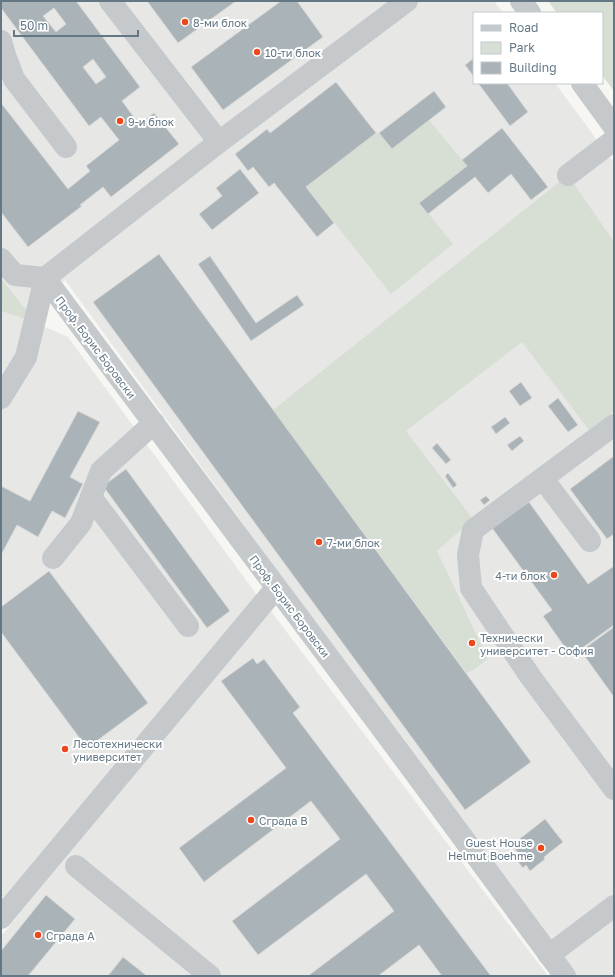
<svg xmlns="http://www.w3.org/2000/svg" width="615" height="977" font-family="'Golos Text',sans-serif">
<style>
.built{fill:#e7e8e6}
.green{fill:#d7ded3}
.building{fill:#aab3b8;stroke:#d7d7d5;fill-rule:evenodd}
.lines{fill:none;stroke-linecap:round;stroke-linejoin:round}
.minor{stroke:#c5c9cc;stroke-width:22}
.poi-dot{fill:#ec481d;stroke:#fff;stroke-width:1.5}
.labels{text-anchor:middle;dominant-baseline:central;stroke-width:4;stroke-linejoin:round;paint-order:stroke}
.poi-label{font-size:11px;fill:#637785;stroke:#fff;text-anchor:start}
.street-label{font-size:11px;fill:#637785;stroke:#fff}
</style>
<rect width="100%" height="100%" fill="#f6f6f2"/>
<g class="built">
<polygon points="1,1 494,1 503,13 474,13 474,83 555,83 614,163 614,976 573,976 65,280 27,311 1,278"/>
<polygon points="1,311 34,322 68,337 257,595 1,902"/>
<polygon points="270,610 548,976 1,976 1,936"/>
</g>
<g class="green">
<polygon points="548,1 614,1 614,91 602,75 602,13 557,13"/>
<polygon points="429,120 467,166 420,203 453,244 391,294 306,187 376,133 379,133 392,149"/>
<polygon points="568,175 614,242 614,411 589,430 522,342 406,431 473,519 437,551 488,659 476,668 467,673 273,410"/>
<polygon points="1,278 27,311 25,319 1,311"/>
</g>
<g class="building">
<path d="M1 1H76L140 87 122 101 139 124 154 113 179 144 111 197 103 187 80 205 82 206 28 247 1 212V103L68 189 90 171 86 166 119 140 101 117 89 126 1 8ZM54 8 66 24 56 32 43 16ZM93 59 106 77 96 84 83 67Z"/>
<polygon points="147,1 236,1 178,43"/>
<polygon points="281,1 297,1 323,37 223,110 191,67"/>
<polygon points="474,58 474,77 465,65"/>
<polygon points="336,82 376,133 306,187 334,223 317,237 274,183 269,187 253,167 248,171 235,154 267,129 270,133"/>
<polygon points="478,83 507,83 528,112 510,126"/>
<polygon points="434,91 446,107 392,149 379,133"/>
<polygon points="502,128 548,187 531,200 511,174 488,193 475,177 428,214 419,203 467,166 462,160"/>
<polygon points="240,169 259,193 212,230 199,214 222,196 216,188"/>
<polygon points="159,254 531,762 465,810 93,302"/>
<polygon points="210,256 256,323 297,295 304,305 251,341 198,264"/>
<polygon points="521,382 532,398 520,406 509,391"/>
<polygon points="558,398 578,425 568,432 548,406"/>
<polygon points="78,411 100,422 70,477 83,484 65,518 52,511 38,537 17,525 1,555 1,486 30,501"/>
<polygon points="505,417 510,423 496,434 491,427"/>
<polygon points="520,436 524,441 512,451 507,445"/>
<polygon points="437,443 451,460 446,464 432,448"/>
<polygon points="614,456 614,534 607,539 570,489"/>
<polygon points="126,469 230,611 207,628 103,486"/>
<polygon points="448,473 457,485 453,488 445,476"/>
<polygon points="486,496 490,500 484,505 480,500"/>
<polygon points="529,502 588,584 614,566 614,625 571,656 543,616 552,610 492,528"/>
<polygon points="49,571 148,703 87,748 1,632 1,607"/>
<polygon points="614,627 614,697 581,651"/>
<polygon points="253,658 257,664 264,659 300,707 293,713 491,976 442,976 419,945 378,976 308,976 394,911 366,874 258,955 232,921 340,839 311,801 204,882 179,848 286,768 221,681"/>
<polygon points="545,819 563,842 544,857 545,859 530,871 526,865 523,868 515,858 519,854 512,845"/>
<polygon points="46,895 75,919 28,976 1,976 1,951"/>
<polygon points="123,957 147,976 108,976"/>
</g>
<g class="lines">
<g class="minor">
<polyline points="110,1 219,142"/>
<polyline points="521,1 530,13"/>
<polyline points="1,41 5,55 14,79 66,147"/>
<polyline points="582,83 614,127"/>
<polyline points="568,175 614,140"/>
<polyline points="1,259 15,275 45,278 395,746 565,976"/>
<polyline points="1,398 26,357 45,278 219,142 407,1"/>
<polyline points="614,425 473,530 468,555 471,588 530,676 614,789"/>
<polyline points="543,479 590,541"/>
<polyline points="91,497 188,626"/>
<polyline points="53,558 81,523 101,471 154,423"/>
<polyline points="76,866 210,976"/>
<polyline points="1,918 276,588"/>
<polyline points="549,955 614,906"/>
</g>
</g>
<g class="poi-dot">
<circle cx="185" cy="22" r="4"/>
<circle cx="257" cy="52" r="4"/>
<circle cx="120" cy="121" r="4"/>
<circle cx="319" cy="542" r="4"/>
<circle cx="554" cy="575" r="4"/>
<circle cx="472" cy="643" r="4"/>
<circle cx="65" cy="749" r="4"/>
<circle cx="251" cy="820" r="4"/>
<circle cx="541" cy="848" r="4"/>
<circle cx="38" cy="935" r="4"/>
</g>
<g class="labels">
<g class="poi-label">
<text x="193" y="22">8-ми блок</text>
<text x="265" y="52">10-ти блок</text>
<text x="128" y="121">9-и блок</text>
<text x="327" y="542">7-ми блок</text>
<text x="546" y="575" text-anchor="end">4-ти блок</text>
<text x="480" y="637">Технически<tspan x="480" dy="13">университет - София</tspan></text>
<text x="73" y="743">Лесотехнически<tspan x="73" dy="13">университет</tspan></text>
<text x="259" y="820">Сграда В</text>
<text x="533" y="842" text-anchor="end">Guest House<tspan x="533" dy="13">Helmut Boehme</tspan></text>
<text x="46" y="935">Сграда А</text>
</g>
<g class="street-label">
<text transform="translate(96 347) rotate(53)">Проф. Борис Боровски</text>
<text transform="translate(290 606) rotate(53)">Проф. Борис Боровски</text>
</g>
</g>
<rect width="615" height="977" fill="none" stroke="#637785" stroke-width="4"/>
<rect x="473" y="12" width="130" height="72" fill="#ffffff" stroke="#c1c9ce"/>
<rect x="481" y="25" width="20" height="6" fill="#c5c9cc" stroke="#c1c9ce"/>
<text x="509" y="32" font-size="12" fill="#637785">Road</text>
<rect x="481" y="42" width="20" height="12" fill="#d7ded3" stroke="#c1c9ce"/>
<text x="509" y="52" font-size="12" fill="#637785">Park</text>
<rect x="481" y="62" width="20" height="12" fill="#aab3b8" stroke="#c1c9ce"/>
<text x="509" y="72" font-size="12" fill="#637785">Building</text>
<path d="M14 30v6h124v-6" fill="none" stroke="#637785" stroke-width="2"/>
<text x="20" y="30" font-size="12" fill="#637785" stroke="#ffffff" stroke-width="3" paint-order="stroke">50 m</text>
</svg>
